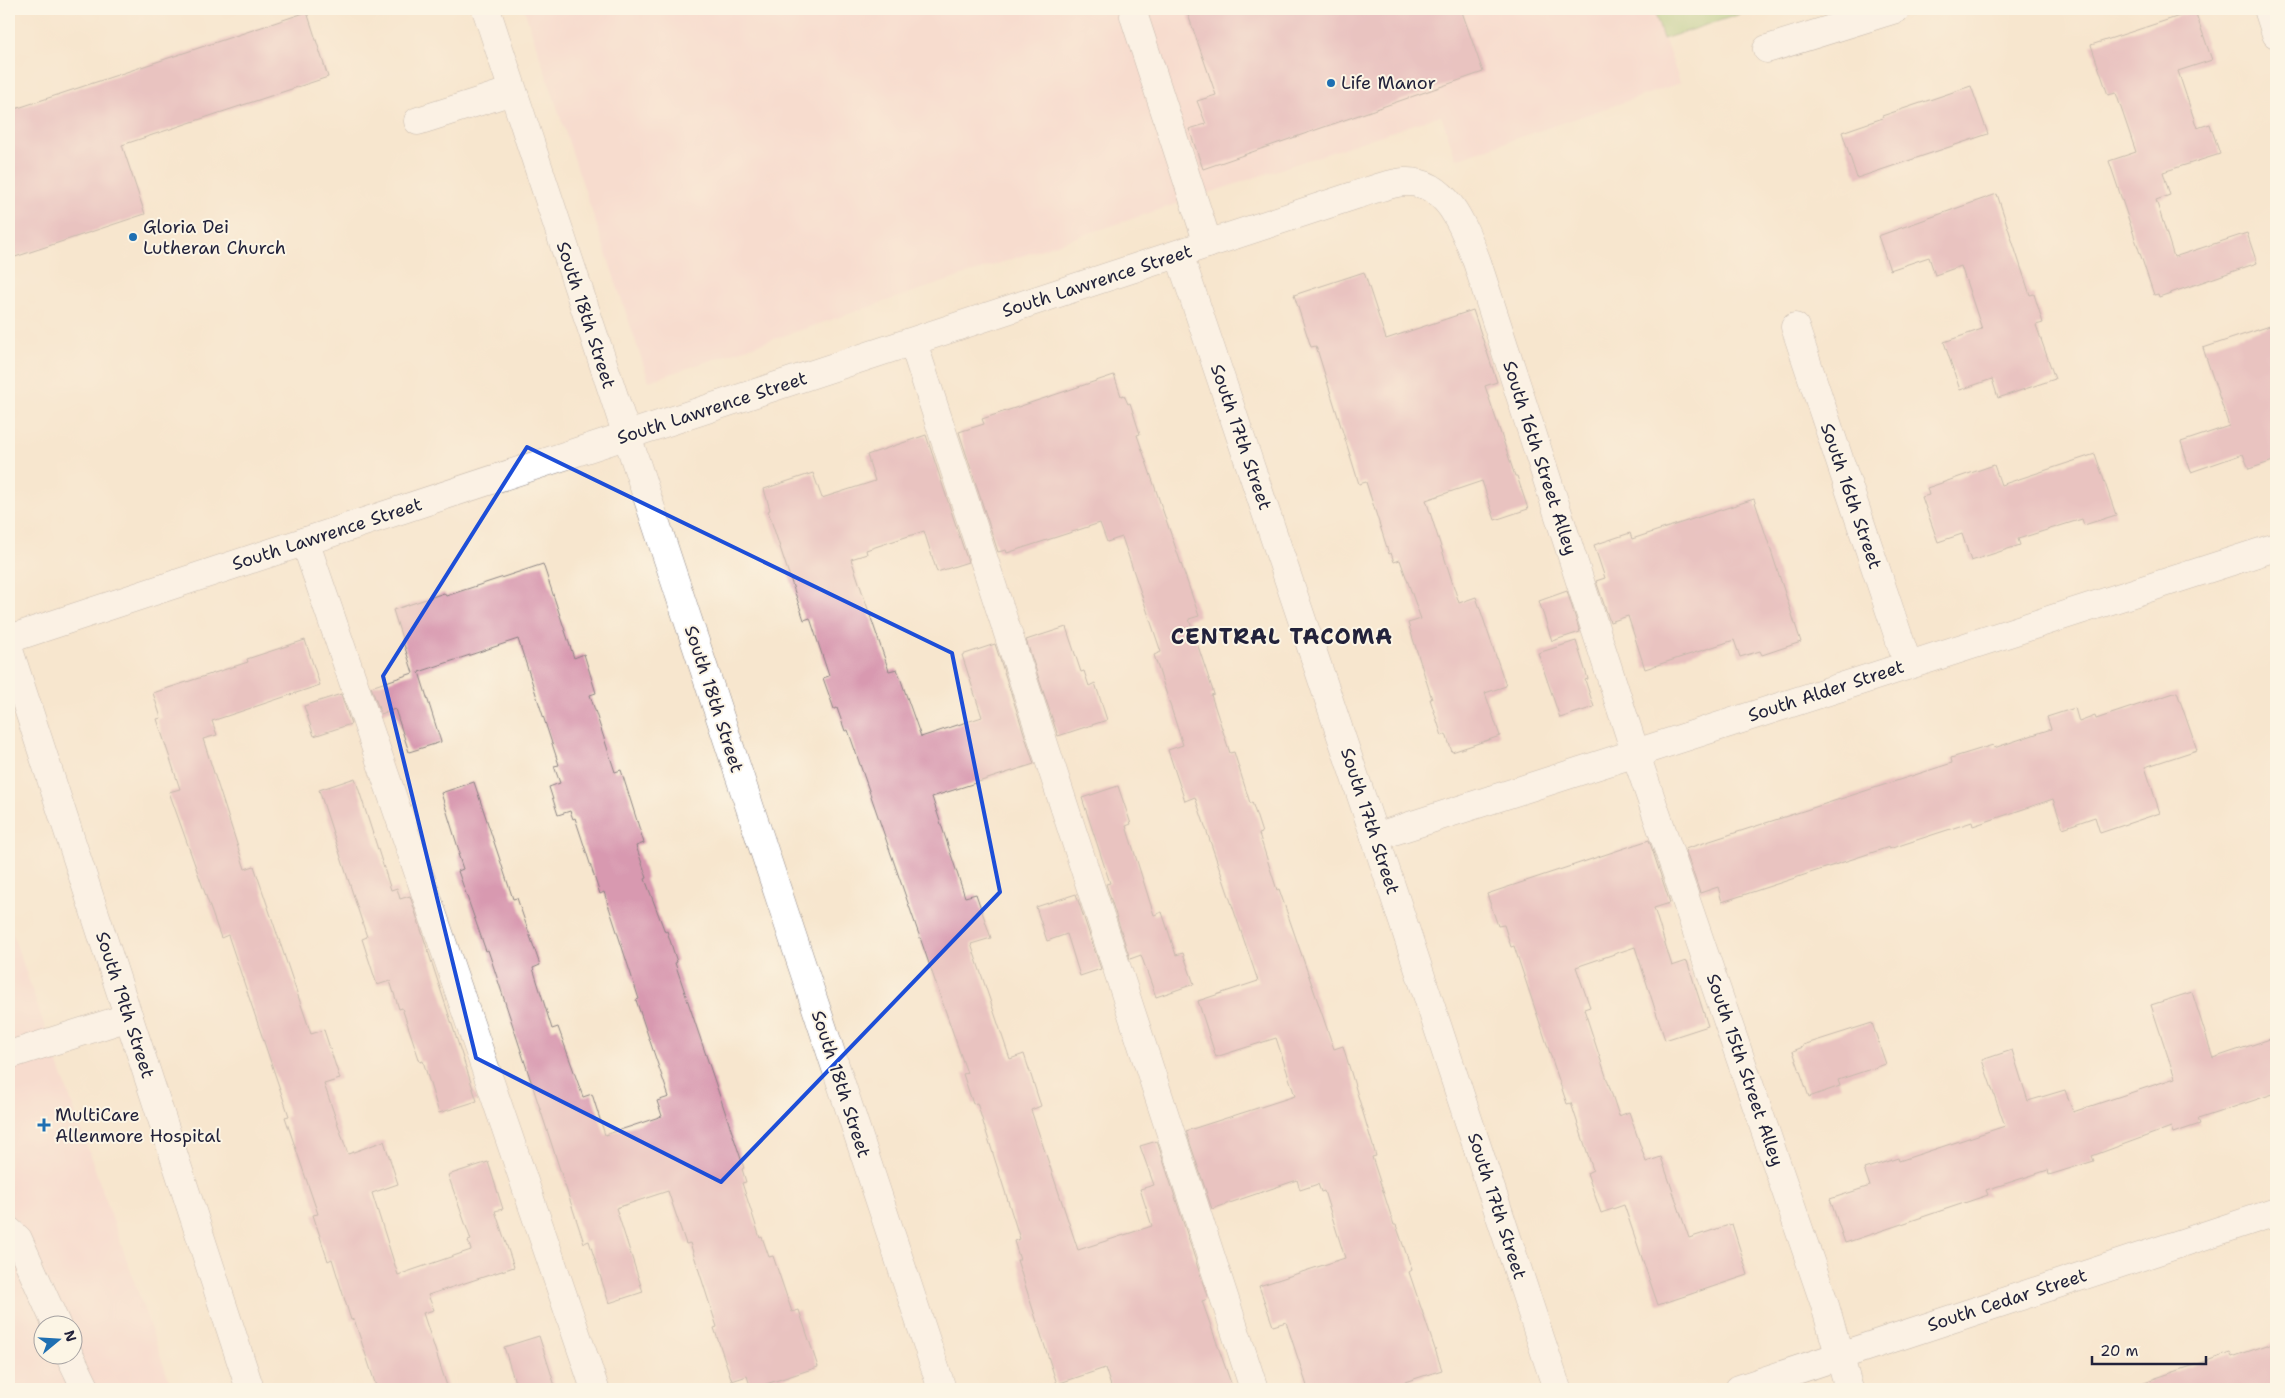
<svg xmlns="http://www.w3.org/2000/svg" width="2285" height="1398" font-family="'Shantell Sans',sans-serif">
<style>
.built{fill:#f7d0cf;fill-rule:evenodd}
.green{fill:#9cc774;stroke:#5f7458}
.building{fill:#d899b0}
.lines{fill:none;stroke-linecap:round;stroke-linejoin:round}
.minor-casing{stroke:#8c8484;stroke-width:29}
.major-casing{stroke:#8c8484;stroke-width:29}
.minor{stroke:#fff;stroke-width:28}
.major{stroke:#fff;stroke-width:28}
.marked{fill:none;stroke:#1d4ed8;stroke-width:4;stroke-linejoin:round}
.poi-dot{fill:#1f6fb2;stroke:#fcf5e5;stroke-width:2}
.labels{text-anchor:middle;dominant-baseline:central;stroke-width:4;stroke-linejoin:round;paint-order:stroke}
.poi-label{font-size:18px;fill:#22223b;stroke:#fcf5e5;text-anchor:start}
.street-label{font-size:18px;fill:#22223b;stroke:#fcf5e5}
.district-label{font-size:22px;font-weight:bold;letter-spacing:1px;fill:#22223b;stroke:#fcf5e5}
</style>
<rect width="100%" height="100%" fill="#fcf5e5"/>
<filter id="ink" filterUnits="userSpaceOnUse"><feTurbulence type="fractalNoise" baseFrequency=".02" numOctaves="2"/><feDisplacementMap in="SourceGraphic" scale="10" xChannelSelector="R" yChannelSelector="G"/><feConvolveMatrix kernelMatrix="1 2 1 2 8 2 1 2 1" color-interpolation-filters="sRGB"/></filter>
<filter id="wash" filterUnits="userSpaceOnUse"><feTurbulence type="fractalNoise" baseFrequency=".0096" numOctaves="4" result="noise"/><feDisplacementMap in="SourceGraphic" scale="20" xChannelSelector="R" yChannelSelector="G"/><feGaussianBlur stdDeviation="1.12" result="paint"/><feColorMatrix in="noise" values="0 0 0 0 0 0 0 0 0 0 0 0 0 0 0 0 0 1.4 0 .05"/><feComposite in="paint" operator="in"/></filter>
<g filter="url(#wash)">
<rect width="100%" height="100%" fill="#f7e6ce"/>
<g class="built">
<polygon points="524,9 1654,9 1680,83 1456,159 1441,115 649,381"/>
<path d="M9 924 172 1389H9ZM42 1326H72V1356H42Z"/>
</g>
<polygon class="green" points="1654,9 1756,9 1663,39"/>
<g id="blocks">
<g class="building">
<polygon points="1186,9 1461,9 1483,72 1203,169 1189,129 1206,124 1197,101 1216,95"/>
<polygon points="2195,11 2212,60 2178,71 2197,128 2210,124 2220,154 2163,172 2170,195 2156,200 2174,257 2247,233 2257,263 2159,297 2158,294 2154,295 2109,161 2136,152 2116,93 2108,95 2091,45"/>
<polygon points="307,12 328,77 122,145 145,214 9,259 9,111"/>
<polygon points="1971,86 1988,134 1857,178 1842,132 1883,118 1882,116"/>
<polygon points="1997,194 2030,295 2034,294 2043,323 2036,325 2055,379 1998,398 1992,379 1960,390 1944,342 1982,329 1961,266 1935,275 1929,257 1890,270 1878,236"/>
<polygon points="1364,272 1386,339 1473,310 1497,382 1485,386 1515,476 1517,476 1528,509 1495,520 1482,481 1426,500 1459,603 1476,597 1506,686 1485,693 1500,736 1452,752 1446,734 1442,736 1430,699 1432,699 1408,623 1421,619 1400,560 1394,562 1391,553 1389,554 1366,482 1359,484 1316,346 1311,347 1294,295"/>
<polygon points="2276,324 2276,460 2249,469 2243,454 2191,472 2181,442 2229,426 2203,348"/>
<polygon points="1114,375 1121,396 1124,395 1128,404 1130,403 1140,434 1137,435 1199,616 1189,619 1214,694 1211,695 1230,753 1234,752 1250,803 1252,802 1262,833 1259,834 1277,890 1279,889 1334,1049 1343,1046 1376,1156 1372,1157 1394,1225 1396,1225 1412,1270 1409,1272 1442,1370 1383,1389 1308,1389 1286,1322 1273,1326 1259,1286 1345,1258 1324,1191 1321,1192 1318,1184 1300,1190 1297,1180 1212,1209 1186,1131 1295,1096 1276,1038 1216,1057 1198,1001 1258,981 1195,797 1185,801 1168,750 1183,745 1154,655 1161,652 1122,537 1107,542 1100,523 1007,553 1006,550 998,552 959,432 984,424 982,419"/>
<polygon points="926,435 968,562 937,572 924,531 866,550 867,554 851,559 889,671 897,669 921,737 982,717 962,655 995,644 1034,764 932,797 965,897 976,894 991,938 971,944 1010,1059 1024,1054 1041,1106 1031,1110 1078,1250 1152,1226 1140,1189 1154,1185 1140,1146 1157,1141 1208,1299 1202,1301 1233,1389 1112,1389 1105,1368 1057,1384 1017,1260 1020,1260 1014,1241 1020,1239 977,1103 973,1104 963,1074 967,1073 848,730 845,731 837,708 834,709 823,678 829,676 810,618 804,620 768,511 770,510 764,489 813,473 822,498 875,481 867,455"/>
<polygon points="2095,454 2116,515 2084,525 2082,519 2018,539 2020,545 1971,561 1962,534 1938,542 1922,497 1929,495 1927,488 1994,465 2001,485"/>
<polygon points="1754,499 1801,642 1762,655 1760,651 1740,657 1734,640 1645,669 1628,616 1610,622 1596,581 1605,578 1594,545 1630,533 1632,539"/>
<polygon points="543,564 574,658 584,654 596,693 590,695 615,772 621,770 644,843 636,846 647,878 645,879 665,932 667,931 677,962 675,963 744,1168 742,1169 746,1182 742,1183 760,1238 762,1237 769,1257 773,1256 792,1312 799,1310 818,1367 751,1389 747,1376 732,1381 714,1328 717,1327 690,1243 686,1244 668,1191 616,1208 643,1292 609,1303 589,1241 584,1243 488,950 486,951 458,871 463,869 458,854 460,854 441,793 474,782 513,899 517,898 540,965 533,968 552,1029 558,1027 583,1097 592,1094 605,1135 662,1116 657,1101 669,1097 636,1000 639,999 604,892 600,894 575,818 573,819 570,811 558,815 549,787 560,783 554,766 559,765 518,639 419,672 441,742 409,752 395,709 381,714 371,687 413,673 393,610 444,593 446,596"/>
<polygon points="1567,591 1580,632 1552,641 1539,601"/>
<polygon points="1066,627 1081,672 1084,671 1089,686 1095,683 1107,720 1058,736 1026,640"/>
<polygon points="305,640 320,685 212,721 217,735 203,739 245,869 254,866 311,1034 324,1030 340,1079 324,1084 348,1154 384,1141 398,1184 372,1193 398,1275 471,1250 468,1241 471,1240 448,1175 488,1162 503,1209 495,1211 514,1267 428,1295 434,1310 423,1313 448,1389 377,1389 354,1319 351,1320 332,1259 328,1261 313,1215 318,1214 285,1117 289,1116 228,935 221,938 169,792 180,789 157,719 161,718 153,693 248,662 247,659"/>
<polygon points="1576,641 1588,679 1585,680 1594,707 1560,718 1538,653"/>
<polygon points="2177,692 2197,750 2145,767 2160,813 2100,833 2095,817 2063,828 2053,799 1973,826 1972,822 1889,849 1889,847 1722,902 1718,887 1700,893 1685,849 1952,763 1951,758 1993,745 1994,748 2051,729 2047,717 2075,708 2079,722 2095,716 2096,719"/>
<polygon points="341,694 351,724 314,736 304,706"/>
<polygon points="355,778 391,890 397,888 400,899 410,896 477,1101 439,1113 423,1061 420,1062 402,1008 399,1009 390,981 377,985 362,939 367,937 319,790"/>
<polygon points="1118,786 1131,824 1126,826 1154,915 1162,912 1176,955 1183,953 1194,984 1156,997 1141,955 1130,959 1106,884 1110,883 1082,798"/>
<polygon points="1649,840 1670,903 1654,908 1672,966 1687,961 1708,1026 1665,1040 1635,947 1576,967 1590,1007 1584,1009 1619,1116 1629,1112 1646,1162 1661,1157 1689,1238 1732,1224 1748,1275 1658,1305 1624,1205 1601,1213 1587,1173 1593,1170 1571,1103 1567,1104 1514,946 1511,947 1504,925 1498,926 1487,894"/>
<polygon points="1076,894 1101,969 1080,976 1067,934 1047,941 1036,907"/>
<polygon points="2192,992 2213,1058 2276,1037 2276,1093 2198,1119 2200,1124 2173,1133 2171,1127 2092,1156 2094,1161 2049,1175 2048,1170 1986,1190 1988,1195 1845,1243 1830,1199 1870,1186 1864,1169 1898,1158 1899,1161 2005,1126 1982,1060 2012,1050 2028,1101 2065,1090 2073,1112 2175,1078 2151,1005"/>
<polygon points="1872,1023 1886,1064 1838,1080 1840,1086 1809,1097 1793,1051 1803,1047 1803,1045"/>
<polygon points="539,1336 556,1389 517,1389 504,1347"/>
<polygon points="2276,1342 2276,1389 2142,1389 2141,1383 2230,1353 2232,1357"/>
</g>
</g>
</g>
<g filter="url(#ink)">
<use href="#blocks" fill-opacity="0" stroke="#8c8484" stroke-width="1"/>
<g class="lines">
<g class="minor-casing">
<g id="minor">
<polyline points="486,9 942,1389"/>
<polyline points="1135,9 1134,16 1208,244"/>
<polyline points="2268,9 2276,34"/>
<polyline points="1767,49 1896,9"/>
<polyline points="418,121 512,91"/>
<polyline points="1179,254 1375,837 1557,1389"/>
<polyline points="1795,327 1908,665"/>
<polyline points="913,342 1254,1389"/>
<polyline points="305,541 595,1389"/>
<path d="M9 639 1356 195C1372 190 1389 183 1405 182 1448 180 1464 228 1477 262L1635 752 1824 1302 1849 1389"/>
<polyline points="1375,837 2276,547"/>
<polyline points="9,1055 129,1017"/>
<polyline points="9,1231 18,1239 57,1326"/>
<polyline points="70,1356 86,1389"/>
</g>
</g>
<g class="major-casing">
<g id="major">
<polyline points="9,650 250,1389"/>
<polyline points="1739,1389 2276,1212"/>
</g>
</g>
<use href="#minor" class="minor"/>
<use href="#major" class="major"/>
</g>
</g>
<path d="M0 0H2285V1398H0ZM527 447 952 653 1000 892 721 1182 476 1058 383 676Z" fill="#f7e6ce" fill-opacity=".55" fill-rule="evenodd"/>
<path class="marked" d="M527 447 952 653 1000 892 721 1182 476 1058 383 676Z"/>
<g class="poi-dot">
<circle cx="1331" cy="83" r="5"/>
<circle cx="133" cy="237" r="5"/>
<path d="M41.5 1117.5h5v5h5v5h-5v5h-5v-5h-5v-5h5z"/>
</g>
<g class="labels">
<g class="poi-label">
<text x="1341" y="83">Life Manor</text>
<text x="143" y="227">Gloria Dei<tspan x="143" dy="21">Lutheran Church</tspan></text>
<text x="55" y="1115">MultiCare<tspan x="55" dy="21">Allenmore Hospital</tspan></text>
</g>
<g class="street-label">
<text transform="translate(1097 281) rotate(-18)">South Lawrence Street</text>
<text transform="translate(586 315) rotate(72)">South 18th Street</text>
<text transform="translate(712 408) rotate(-18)">South Lawrence Street</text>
<text transform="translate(1241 437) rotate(71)">South 17th Street</text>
<text transform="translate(1540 458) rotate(72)">South 16th Street Alley</text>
<text transform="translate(1851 496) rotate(71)">South 16th Street</text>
<text transform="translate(327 534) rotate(-18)">South Lawrence Street</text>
<text transform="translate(1826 691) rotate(-18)">South Alder Street</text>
<text transform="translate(714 699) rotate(72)">South 18th Street</text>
<text transform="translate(1370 821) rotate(72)">South 17th Street</text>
<text transform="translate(125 1005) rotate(72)">South 19th Street</text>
<text transform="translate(1745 1070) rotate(71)">South 15th Street Alley</text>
<text transform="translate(841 1084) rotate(72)">South 18th Street</text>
<text transform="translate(1497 1206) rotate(72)">South 17th Street</text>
<text transform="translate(2007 1300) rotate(-18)">South Cedar Street</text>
</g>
<g class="district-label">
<text x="1282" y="636">CENTRAL TACOMA</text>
</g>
</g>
<rect width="2285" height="1398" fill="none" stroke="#fcf5e5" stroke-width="30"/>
<g transform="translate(58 1340) rotate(72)"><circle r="24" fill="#fcf5e5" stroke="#a5a1a1"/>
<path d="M0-4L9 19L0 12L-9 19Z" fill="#1f6fb2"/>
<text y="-8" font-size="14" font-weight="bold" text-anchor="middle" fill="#22223b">N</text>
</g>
<path d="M2092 1356v8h114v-8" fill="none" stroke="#22223b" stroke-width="2.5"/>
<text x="2100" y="1356" font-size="15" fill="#22223b" stroke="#fcf5e5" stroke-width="4" paint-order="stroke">20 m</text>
</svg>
